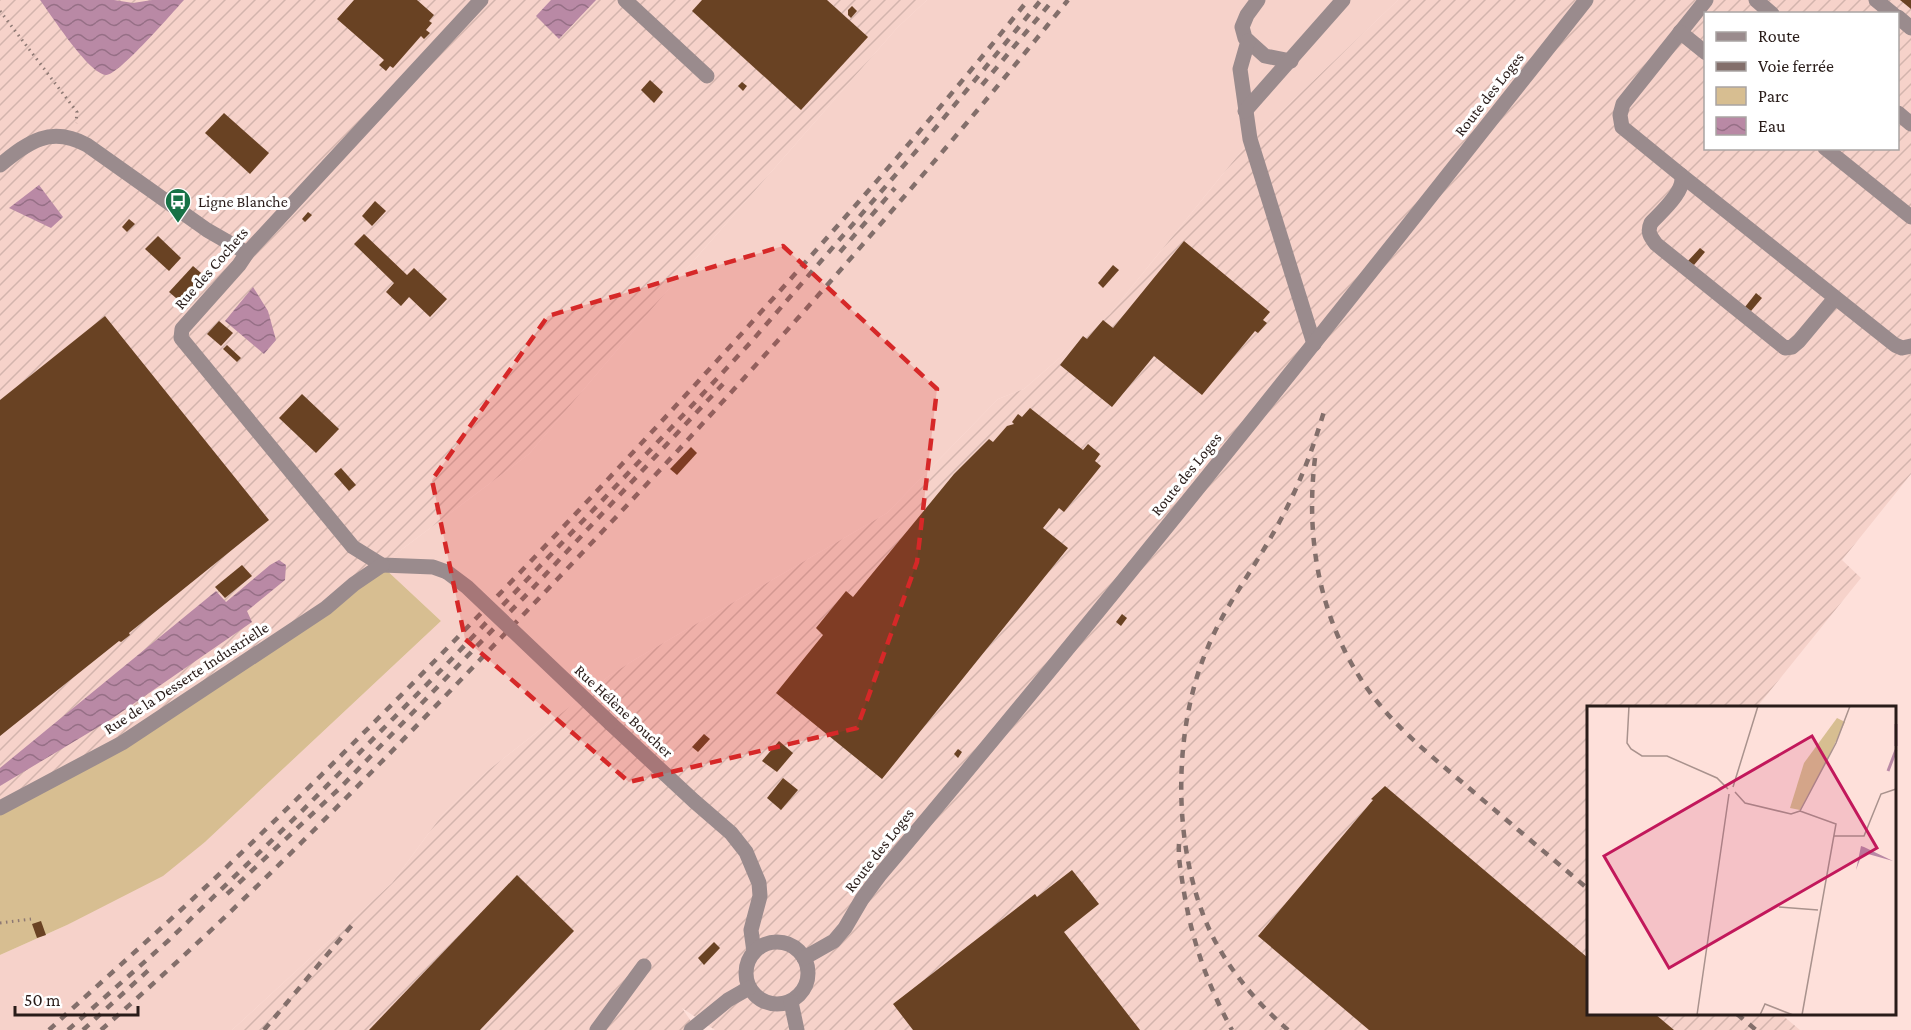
<svg xmlns="http://www.w3.org/2000/svg" width="1911" height="1030" font-family="'Crimson Pro',serif">
<style>
.built{fill:#f6d2ca}
.industrial{fill:url(#industrial-furrows);fill-rule:evenodd}
.green{fill:#d7be91}
.water{fill:url(#water-waves)}
.building{fill:#694223}
.lines{fill:none;stroke-linecap:round;stroke-linejoin:round}
.path{stroke:#8d7873;stroke-width:3;stroke-dasharray:1.5 4.5;stroke-linecap:butt}
.minor{stroke:#9a8b8d;stroke-width:15}
.rail{stroke:#836f6b;stroke-width:4.5;stroke-dasharray:8 8;stroke-linecap:butt}
.minor-bridge{stroke:#9a8b8d;stroke-width:15}
.marked{fill:#d62828;fill-opacity:0.2;stroke:#d62828;stroke-width:4.5;stroke-dasharray:12 8;stroke-linejoin:round}
.labels{text-anchor:middle;dominant-baseline:central;stroke-width:6;stroke-linejoin:round;paint-order:stroke}
.street-label{font-size:16px;fill:#291c19;stroke:#fff}
.poi-label{font-size:16px;fill:#291c19;stroke:#fff;text-anchor:start}
.inset-river{fill:none;stroke:#b989a5;stroke-width:3}
.inset-road{fill:none;stroke:#a9928d;stroke-width:1.5}
.view{fill:#c2185b;fill-opacity:0.15;stroke:#c2185b;stroke-width:3}
.inset-edge{fill:none;stroke:#291c19;stroke-width:3}
</style>
<defs>
<pattern id="industrial-furrows" width="10" height="10" patternUnits="userSpaceOnUse" patternTransform="scale(1.5)"><rect width="10" height="10" fill="#f6d2ca"/><path d="M-1 1l2-2M0 10L10 0M9 11l2-2" fill="none" stroke="#d3b4ad"/></pattern>
<pattern id="water-waves" width="16" height="10" patternUnits="userSpaceOnUse" patternTransform="scale(1.5)"><rect width="16" height="10" fill="#b989a5"/><path d="M0 5q4-4 8 0t8 0" fill="none" stroke="#966f86"/></pattern>
</defs>
<rect width="100%" height="100%" fill="#fee0da"/>
<polygon class="built" points="927,0 1398,0 1247,144 1110,314 1024,389 998,399 887,513 634,660 609,676 486,772 442,815 392,883 232,1030 0,1030 0,955 67,925 205,842 441,621 381,565 529,454 662,297 897,28"/>
<g class="industrial">
<polygon points="0,0 927,0 897,28 662,297 529,454 381,565 215,682 0,807"/>
<path d="M1398 0H1911V474L1842 560 1861 578 1757 707 1588 708V1014H1781L1800 1030H715L682 1008 697 1030H232L392 883 442 815 486 772 609 676 634 660 887 513 998 399 1024 389 1110 314 1247 144ZM1706 14H1898V148H1706Z"/>
</g>
<polygon class="green" points="381,565 441,621 205,842 163,876 67,925 0,955 0,807 121,742"/>
<g class="water">
<path d="M40 0H114L133 3 152 0H184C173 12 118 76 106 75 88 73 52 16 40 0Z"/>
<polygon points="551,0 596,0 559,39 536,16"/>
<polygon points="39,185 63,217 51,228 9,208"/>
<polygon points="253,287 268,311 276,340 264,354 225,321"/>
<polygon points="279,560 286,565 285,580 247,611 252,622 110,720 0,786 0,768 216,591 226,602 270,565"/>
</g>
<g class="building">
<polygon points="354,0 417,0 434,15 429,21 432,23 426,30 430,33 424,39 421,36 393,68 390,66 386,71 379,65 384,60 337,19"/>
<polygon points="702,0 827,0 868,37 801,110 692,11"/>
<polygon points="1900,0 1911,0 1911,9"/>
<polygon points="852,6 857,11 851,18 848,15 848,10"/>
<polygon points="650,80 663,92 654,103 641,90"/>
<polygon points="742,82 747,86 743,91 738,86"/>
<polygon points="224,113 269,153 250,174 205,133"/>
<polygon points="375,201 386,211 372,226 362,216"/>
<polygon points="308,212 312,215 305,222 302,219"/>
<polygon points="129,219 135,224 127,232 122,227"/>
<polygon points="364,234 407,275 414,268 447,299 430,317 409,297 401,306 386,292 394,283 354,244"/>
<polygon points="158,236 181,258 169,271 145,249"/>
<polygon points="1184,241 1270,312 1263,320 1267,323 1258,333 1255,331 1202,395 1154,356 1112,407 1060,365 1083,336 1087,339 1103,320 1113,328"/>
<polygon points="1700,248 1705,252 1694,265 1688,261"/>
<polygon points="1113,265 1119,270 1103,288 1098,283"/>
<polygon points="193,266 207,278 183,304 169,292"/>
<polygon points="1756,293 1762,298 1751,311 1745,307"/>
<polygon points="105,316 269,520 129,633 130,635 121,642 119,641 0,736 0,400"/>
<polygon points="219,321 233,333 221,346 207,334"/>
<polygon points="227,345 241,358 237,362 223,349"/>
<polygon points="302,394 339,429 316,453 279,418"/>
<polygon points="1030,408 1083,450 1088,444 1100,454 1095,461 1101,466 1064,512 1059,508 1043,528 1068,548 882,779 776,693 823,635 816,628 846,591 853,597 954,474 989,439 993,442 1007,426 1014,424 1012,422 1018,414 1022,417"/>
<polygon points="691,447 697,453 677,475 670,469"/>
<polygon points="341,468 356,485 349,491 334,474"/>
<polygon points="242,565 252,576 225,598 215,587"/>
<polygon points="1122,614 1127,618 1121,626 1116,622"/>
<polygon points="606,686 608,692 600,695 598,690"/>
<polygon points="704,734 710,739 698,752 692,747"/>
<polygon points="779,741 793,753 777,772 762,761"/>
<polygon points="958,749 962,752 958,758 954,754"/>
<polygon points="783,778 798,790 781,810 767,798"/>
<polygon points="1385,786 1588,958 1588,1014 1655,1014 1674,1030 1369,1030 1258,936 1373,800 1371,799"/>
<polygon points="1072,870 1099,904 1064,932 1140,1030 913,1030 893,1004 1035,894 1037,897"/>
<polygon points="517,875 574,931 480,1030 369,1030"/>
<polygon points="41,921 46,935 37,938 32,924"/>
<polygon points="714,942 720,948 704,965 698,958"/>
</g>
<g class="lines">
<g class="path">
<polyline points="0,11 77,112 76,123"/>
<polyline points="0,923 31,919"/>
</g>
<g class="minor">
<polyline points="625,0 707,76"/>
<polyline points="1258,0 1247,15 1242,27 1245,38 1265,56 1291,61"/>
<path d="M1706 0 1623 104 1620 115 1622 127 1681 175C1687 190 1661 212 1651 223 1647 232 1650 236 1656 244L1785 348 1792 347 1799 341 1835 298"/>
<polyline points="1756,0 1772,14"/>
<polyline points="1876,0 1893,14"/>
<polyline points="1898,17 1911,28"/>
<polyline points="1680,32 1706,53"/>
<polyline points="1248,41 1240,69 1250,139 1314,344"/>
<polyline points="1245,111 1343,0"/>
<polyline points="1898,113 1911,124"/>
<polyline points="1825,148 1911,217"/>
<path d="M0 165C29 142 50 125 87 145L207 230 247 253"/>
<polyline points="1681,175 1895,345 1902,348 1911,346"/>
<polyline points="447,572 433,567 382,565 353,547 181,338 182,329 239,265 247,253 481,0"/>
<polyline points="610,723 694,801 731,833 746,852 759,883 760,896 751,930 754,952"/>
<polyline points="0,808 122,743 326,608 354,584 382,565"/>
<circle cx="777" cy="973" r="31"/>
<path d="M804 958 834 941 845 928 862 899 879 876C1121 589 1354 294 1586 0"/>
<polyline points="791,1002 797,1030"/>
<polyline points="597,1030 644,966"/>
<polyline points="691,1030 728,1000 749,988"/>
</g>
<g class="rail">
<polyline points="982,85 1053,0"/>
<polyline points="840,252 895,188"/>
<path d="M1315 458C1305 540 1320 623 1369 691 1395 727 1430 755 1463 783 1505 819 1547 854 1588 889"/>
<path d="M1179 844C1178 858 1181 872 1183 886 1191 938 1207 984 1232 1030"/>
<polyline points="227,894 340,788 532,589 723,384"/>
<polyline points="1737,1014 1756,1030"/>
<path d="M49 1030C103 980 159 931 212 881 397 705 573 520 744 331 841 223 937 114 1028 0"/>
<polyline points="68,1030 169,940 301,812 446,665 671,428 751,342 924,142 1041,0"/>
<polyline points="83,1030 152,967"/>
<path d="M101 1030C240 909 370 775 497 642 696 436 888 223 1068 0"/>
<polyline points="264,1030 352,925"/>
<path d="M1288 1030C1256 1002 1228 969 1210 931 1172 849 1172 729 1208 647 1224 608 1250 574 1271 537 1296 494 1311 456 1325 408"/>
</g>
<polyline class="minor-bridge" points="447,572 467,587 610,723"/>
</g>
<path class="marked" d="M783 246 937 389 917 562 857 728 629 782 465 639 432 480 548 316Z"/>
<defs>
<g id="bus-pin" transform="scale(1.35)"><path d="M0 17L-7.5 6A9.5 9.5 0 1 1 7.5 6Z" fill="#177246" stroke="#fff"/><path d="M-5-6H5V4H4V6H2V4H-2V6H-4V4H-5ZM-3.5-4V0h7V-4ZM-3.5 1.2v1.5H-2V1.2ZM2 1.2v1.5H3.5V1.2Z" fill="#fff"/></g>
</defs>
<g fill-rule="evenodd">
<use href="#bus-pin" x="178" y="201"/>
</g>
<g class="labels">
<g class="street-label">
<text transform="translate(1489 94) rotate(-52)">Route des Loges</text>
<text transform="translate(211 268) rotate(-49)">Rue des Cochets</text>
<text transform="translate(1186 474) rotate(-51)">Route des Loges</text>
<text transform="translate(186 678) rotate(-33)">Rue de la Desserte Industrielle</text>
<text transform="translate(624 711) rotate(43)">Rue Hélène Boucher</text>
<text transform="translate(879 850) rotate(-52)">Route des Loges</text>
</g>
<g class="poi-label">
<text x="198" y="201">Ligne Blanche</text>
</g>
</g>
<g transform="translate(1587 706)">
<rect width="309" height="309" fill="#fee0da"/>
<path d="M250 12 258 16 243 48 213 104 203 102 217 57Z" fill="#d7be91"/>
<path d="M274 140 277 141 306 155 281 148 274 151 269 164Z" fill="#b989a5"/>
<path class="inset-river" d="M309 18V40M301 65 309 44"/>
<path class="inset-road" d="M42 0 40 37 44 43 55 50H80L130 72 141 83M146 81 171 0M148 86 158 97 204 108 213 105M213 105 249 118 215 309M213 105 249 37 263 0M247 130H277L294 88 309 83M192 201 231 204M110 309 142 88M173 309 178 298 206 309"/>
<path class="view" d="M225 30 290 142 82 262 17 150Z"/>
<rect width="309" height="309" class="inset-edge"/>
</g>
<rect x="1704" y="12" width="195" height="138" fill="#ffffff" stroke="#a9a4a3" stroke-width="1.5"/>
<rect x="1716" y="32" width="30" height="9" fill="#9a8b8d" stroke="#a9a4a3" stroke-width="1.5"/>
<text x="1758" y="42" font-size="18" fill="#291c19">Route</text>
<rect x="1716" y="62" width="30" height="9" fill="#836f6b" stroke="#a9a4a3" stroke-width="1.5"/>
<text x="1758" y="72" font-size="18" fill="#291c19">Voie ferrée</text>
<rect x="1716" y="87" width="30" height="18" fill="#d7be91" stroke="#a9a4a3" stroke-width="1.5"/>
<text x="1758" y="102" font-size="18" fill="#291c19">Parc</text>
<rect x="1716" y="117" width="30" height="18" fill="url(#water-waves)" stroke="#a9a4a3" stroke-width="1.5"/>
<text x="1758" y="132" font-size="18" fill="#291c19">Eau</text>
<path d="M15 1006v9h123v-9" fill="none" stroke="#291c19" stroke-width="3"/>
<text x="24" y="1006" font-size="18" fill="#291c19" stroke="#ffffff" stroke-width="4.5" paint-order="stroke">50 m</text>
</svg>
